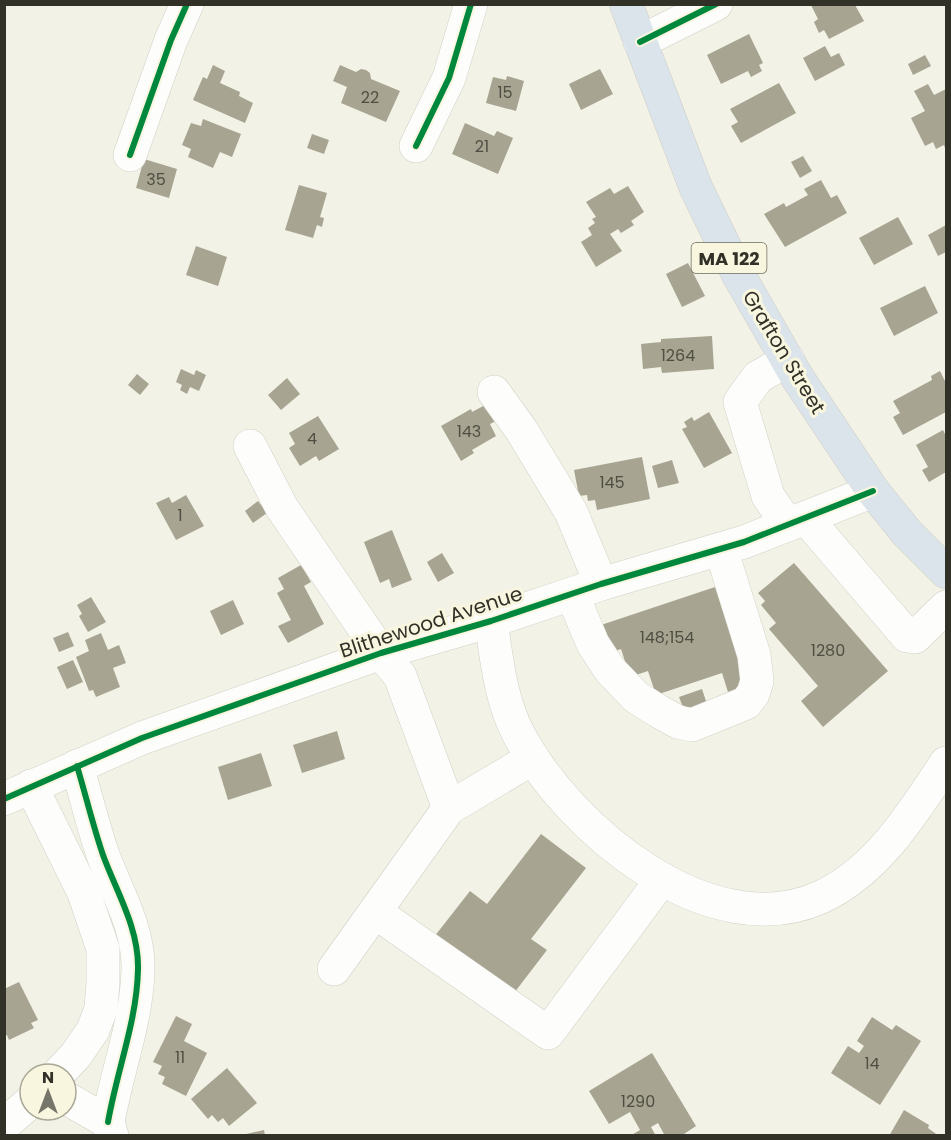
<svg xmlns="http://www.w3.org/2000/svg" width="951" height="1140" font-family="Poppins,sans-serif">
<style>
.building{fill:#a7a491}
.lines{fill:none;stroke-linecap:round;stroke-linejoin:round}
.minor-casing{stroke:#d1d0c7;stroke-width:34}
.highway-casing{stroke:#cecdc7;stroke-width:34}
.minor{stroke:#fdfdfb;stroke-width:33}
.highway{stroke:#dbe4ea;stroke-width:33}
.cycleway-casing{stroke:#f9f6e0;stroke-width:10}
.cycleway{stroke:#00873e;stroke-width:6}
.labels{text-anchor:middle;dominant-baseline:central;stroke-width:6;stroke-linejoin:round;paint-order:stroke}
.number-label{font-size:16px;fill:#4f4e42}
.shield{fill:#f9f6e0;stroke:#6e6c5f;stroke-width:1.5}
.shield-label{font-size:18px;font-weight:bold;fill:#323128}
.street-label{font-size:20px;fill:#323128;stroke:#f9f6e0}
</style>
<rect width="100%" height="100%" fill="#f3f2e6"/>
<g class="building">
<polygon points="811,5 855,5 864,21 829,39 824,30 819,33 814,22 818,19"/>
<polygon points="749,34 763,63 759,65 762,71 751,77 748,71 721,84 707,55"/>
<polygon points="825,46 831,57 839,53 845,65 815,81 803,58"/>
<polygon points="925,55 931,66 913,75 908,64"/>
<polygon points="213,65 225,71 220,83 240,92 239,96 253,103 245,123 193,100 203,77 207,79"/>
<polygon points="340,65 356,72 361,69 366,70 370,73 371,79 400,91 386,122 341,103 347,87 333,81"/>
<polygon points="600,69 613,94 581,110 569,84"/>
<polygon points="507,76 524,81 516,111 486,103 493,77 506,80"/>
<polygon points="779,83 796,113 741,143 731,126 738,122 730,109"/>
<polygon points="928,84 934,95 946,89 946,151 944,145 936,149 933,142 925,146 911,118 925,111 914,91"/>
<polygon points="203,119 241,134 232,157 220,152 213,168 188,157 191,149 182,145 191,123 201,126"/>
<polygon points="465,123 494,136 497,131 513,138 498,174 452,154"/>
<polygon points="312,134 329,140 324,154 307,148"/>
<polygon points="803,156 812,171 800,178 791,162"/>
<polygon points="144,159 177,169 169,198 136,188"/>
<polygon points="821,180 831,198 837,195 847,213 785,247 764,214 784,203 786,207 808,195 804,189"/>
<polygon points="299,185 327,193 320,217 324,218 322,227 317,225 313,238 285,230"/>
<polygon points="628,186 644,212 631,221 634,225 621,233 618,229 610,234 622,251 596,267 581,242 592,235 588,228 595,223 592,219 596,217 586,202 610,188 614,194"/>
<polygon points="898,217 913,244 874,265 859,238"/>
<polygon points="946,225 946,252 938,256 928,235"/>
<polygon points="196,246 227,257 218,286 186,275"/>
<polygon points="688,263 705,296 682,307 666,274"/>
<polygon points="925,286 938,313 894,336 880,308"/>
<polygon points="712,336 714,369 662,373 661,367 643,369 641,344 661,342 661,339"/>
<polygon points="181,369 194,375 196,370 206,375 199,391 190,387 187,394 180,390 182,385 176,382"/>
<polygon points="940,371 946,383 946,412 903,435 893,417 900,413 893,401 932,380 931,376"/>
<polygon points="137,374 149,384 140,395 128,385"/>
<polygon points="287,378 300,394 281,410 268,395"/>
<polygon points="487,404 496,421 490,424 496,436 472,450 474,453 461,461 441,426 471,409 472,412"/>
<polygon points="709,412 732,453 704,468 682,429 687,427 684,422 692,417 694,421"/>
<polygon points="318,416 339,449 319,461 316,456 300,466 289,448 295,444 289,433"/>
<polygon points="943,430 946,436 946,472 929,482 922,470 928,467 916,445"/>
<polygon points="642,457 650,499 597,510 595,500 588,501 587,495 579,496 574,470"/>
<polygon points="672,460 679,483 658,488 652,466"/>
<polygon points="186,495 204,526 176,540 156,503 169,497 172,503"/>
<polygon points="258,501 267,513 253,523 245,511"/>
<polygon points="392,530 412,580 392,588 389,579 380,583 364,542"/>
<polygon points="442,553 454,573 438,582 427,562"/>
<polygon points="794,563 888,671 823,727 801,701 818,686 769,629 776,623 761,605 765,601 758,593"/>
<polygon points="301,565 311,582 304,586 324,624 288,643 278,626 291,620 277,593 284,589 278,578"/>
<polygon points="715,587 747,685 728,692 722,673 656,695 648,671 630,677 621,649 607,654 598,626"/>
<polygon points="91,597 106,622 88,632 79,616 82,614 77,605"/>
<polygon points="233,600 244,624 221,635 210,611"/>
<polygon points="68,632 74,646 59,652 53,638"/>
<polygon points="101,633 108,650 119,645 126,663 113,668 120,687 96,697 93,690 89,691 76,657 89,651 85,640"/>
<polygon points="73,660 83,682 67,689 57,667"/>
<polygon points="702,689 708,707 686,715 679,697"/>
<polygon points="337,731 345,759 302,773 293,745"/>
<polygon points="261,753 272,786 228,800 218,767"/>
<polygon points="541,834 586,868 531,939 547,950 511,997 434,937 470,891 487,904"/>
<polygon points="19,982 38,1020 31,1023 34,1028 9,1040 7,1035 4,1036 4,989"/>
<polygon points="176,1016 192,1024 184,1041 207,1053 186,1096 162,1084 165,1077 158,1074 162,1066 153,1062"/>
<polygon points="872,1017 892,1030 896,1025 921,1041 880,1105 831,1073 848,1046 859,1053 864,1046 857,1041"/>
<polygon points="652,1053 696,1126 681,1136 665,1136 658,1123 651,1127 656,1136 630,1136 640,1130 630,1112 609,1124 589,1091"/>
<polygon points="227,1068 257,1103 229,1126 223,1118 218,1122 212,1115 208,1119 191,1099"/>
<polygon points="904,1110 929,1125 928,1128 939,1136 889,1136"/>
<polygon points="264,1130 265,1136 242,1136 242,1135"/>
</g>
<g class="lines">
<g class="minor-casing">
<g id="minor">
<polyline points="640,42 716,4"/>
<polyline points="416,146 449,78 471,4"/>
<polyline points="130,155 171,40 187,4"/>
<polyline points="788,360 758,377 740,402 768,496 788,525"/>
<polyline points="494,392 522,431 571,512 601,584"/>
<polyline points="250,446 282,508 381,653 400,676 449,808 533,758"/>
<polyline points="806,518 907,636 915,637 946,607"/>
<polyline points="572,594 593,644 610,670 636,697 658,711 678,722 692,725 746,703 753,694 757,681 754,655 721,549"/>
<path d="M491 621C497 660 500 699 519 735 568 828 710 948 821 897 878 871 913 812 946 763"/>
<path d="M77 766C86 796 93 826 103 855 116 891 139 928 138 969 137 1021 117 1070 108 1122"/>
<polyline points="31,786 84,893 103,949 103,983 101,1009 93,1030 76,1055 58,1074"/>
<polyline points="4,799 142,738 381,653 491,621 601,584 744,542 873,491"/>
<polyline points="375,912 548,1033 662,879"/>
<polyline points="334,969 449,808"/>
<polyline points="66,1098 108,1122 112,1136"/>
<polyline points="4,1125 30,1102"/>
</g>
</g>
<g class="highway-casing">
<polyline id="highway" points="626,4 696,188 738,274 797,377 873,491 907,533 946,572"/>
</g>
<use href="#minor" class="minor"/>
<use href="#highway" class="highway"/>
<g class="cycleway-casing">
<g id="cycleway">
<polyline points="640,42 716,4"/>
<polyline points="416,146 449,78 471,4"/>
<polyline points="130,155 171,40 187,4"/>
<path d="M77 766C86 796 93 826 103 855 116 891 139 928 138 969 137 1021 117 1070 108 1122"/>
<polyline points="4,799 142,738 381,653 491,621 601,584 744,542 873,491"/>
</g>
</g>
<use href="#cycleway" class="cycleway"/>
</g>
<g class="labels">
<g class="number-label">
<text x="505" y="92">15</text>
<text x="370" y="97">22</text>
<text x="482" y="146">21</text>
<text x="156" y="179">35</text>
<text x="678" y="355">1264</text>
<text x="469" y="431">143</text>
<text x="312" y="438">4</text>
<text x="612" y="482">145</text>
<text x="180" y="515">1</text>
<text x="667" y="637">148;154</text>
<text x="828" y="650">1280</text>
<text x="180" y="1057">11</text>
<text x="872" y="1063">14</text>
<text x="638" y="1101">1290</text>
</g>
<rect class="shield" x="691.5" y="243" width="75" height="30" rx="4.5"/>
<g class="shield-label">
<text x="729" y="258">MA 122</text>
</g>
<g class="street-label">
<text transform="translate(784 352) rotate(59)">Grafton Street</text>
<text transform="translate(431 622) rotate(-18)">Blithewood Avenue</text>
</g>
</g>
<rect width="951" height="1140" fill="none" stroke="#323128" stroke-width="12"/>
<g transform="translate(48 1092)"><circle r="28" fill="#f9f6e0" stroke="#a9a796" stroke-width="1.5"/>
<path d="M0-4.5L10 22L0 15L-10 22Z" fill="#76756a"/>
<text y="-9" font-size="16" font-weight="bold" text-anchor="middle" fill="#323128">N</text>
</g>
</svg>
